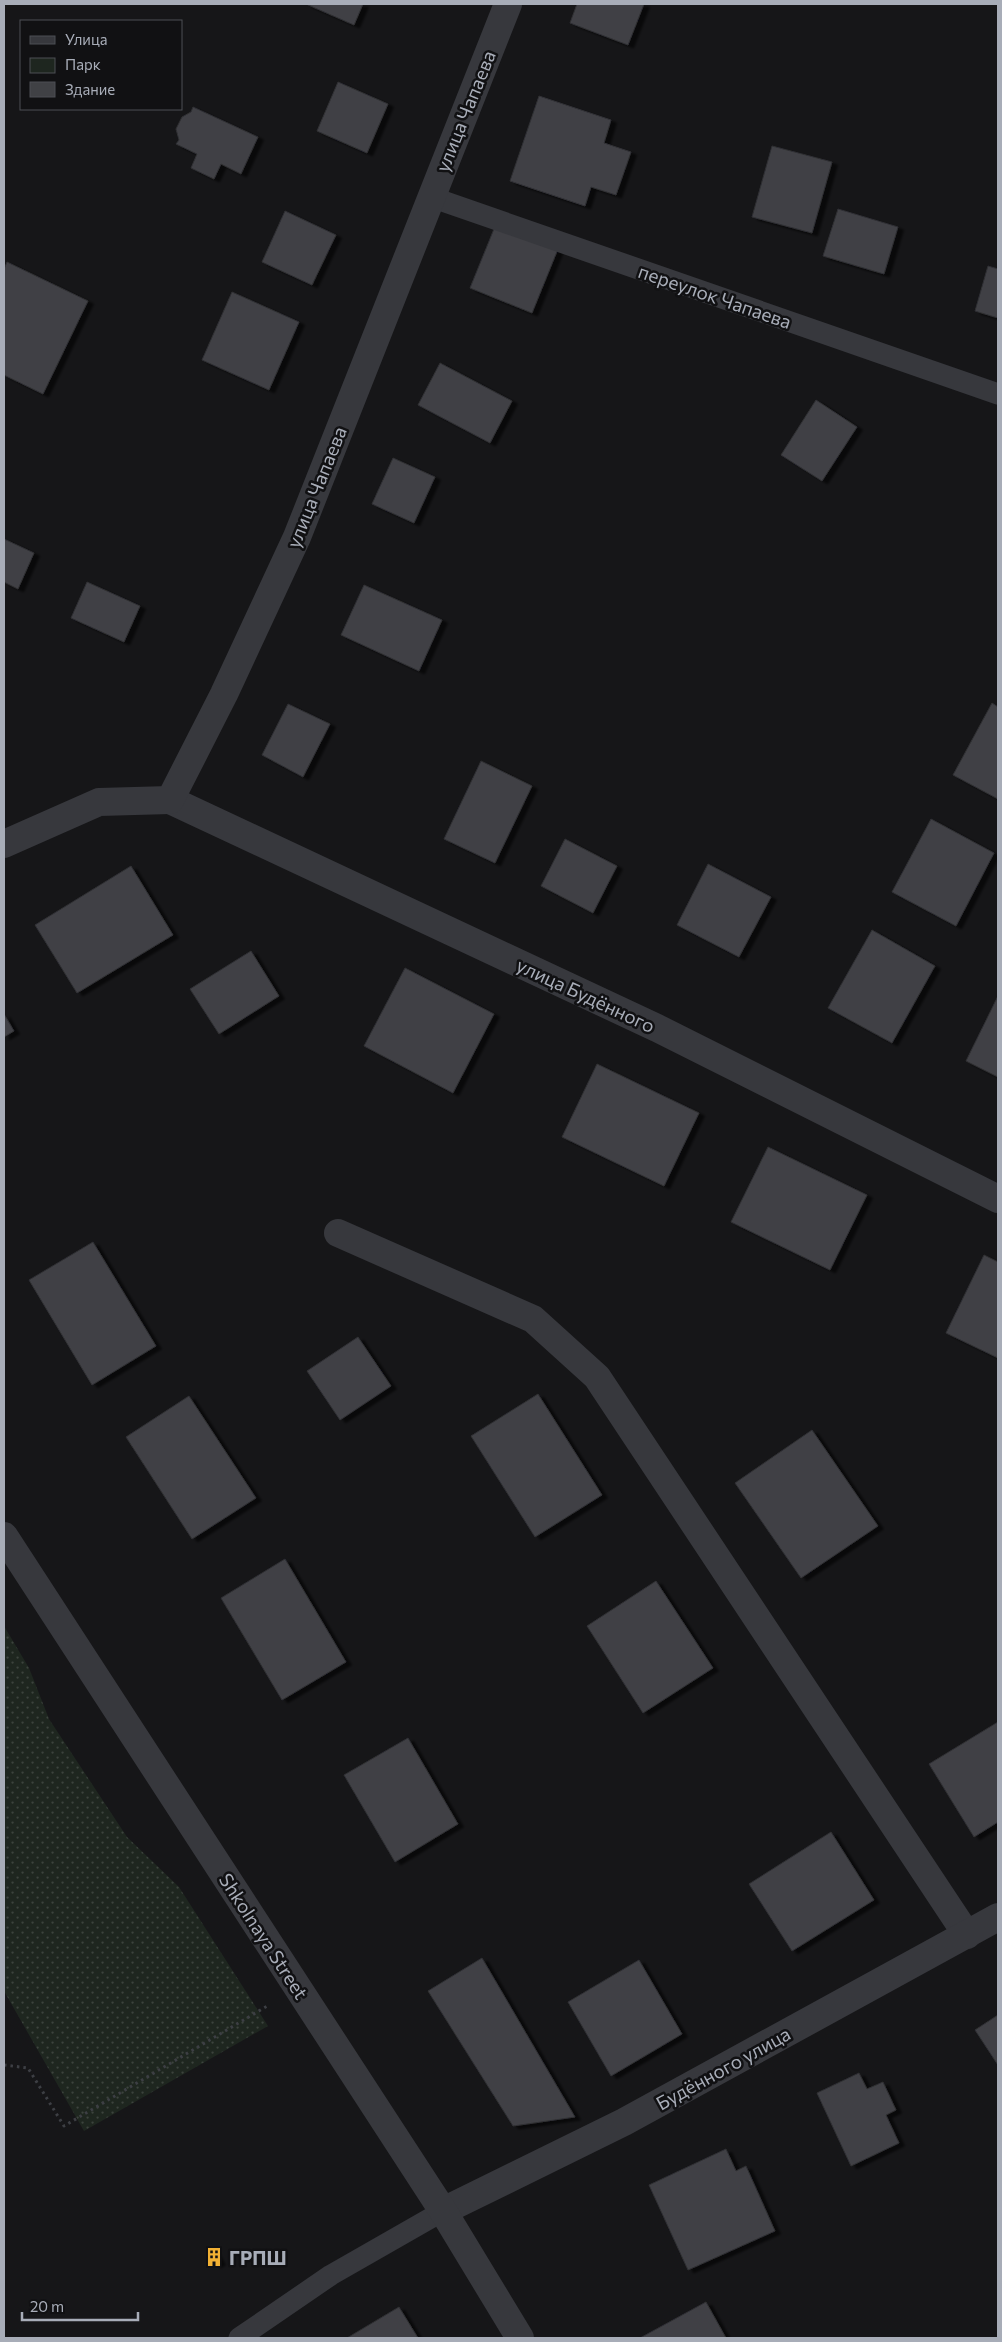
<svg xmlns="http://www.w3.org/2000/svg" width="1002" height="2342" font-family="Commissioner,sans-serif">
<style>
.green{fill:url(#green-dots)}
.building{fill:#404145;stroke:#303034;filter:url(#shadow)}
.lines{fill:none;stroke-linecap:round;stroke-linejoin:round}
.path{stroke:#3d3f44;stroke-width:3;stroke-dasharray:2.5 4;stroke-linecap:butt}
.service{stroke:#37383d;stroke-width:21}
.minor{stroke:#37383d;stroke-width:28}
.tertiary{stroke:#37383d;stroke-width:28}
.labels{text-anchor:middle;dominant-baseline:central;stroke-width:5;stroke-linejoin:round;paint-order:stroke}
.street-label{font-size:19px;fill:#a8adb8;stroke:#111113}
.poi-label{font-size:19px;font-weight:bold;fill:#a8adb8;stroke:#111113;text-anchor:start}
</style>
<defs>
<pattern id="green-dots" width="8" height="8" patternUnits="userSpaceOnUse" patternTransform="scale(1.25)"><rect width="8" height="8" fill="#1e261f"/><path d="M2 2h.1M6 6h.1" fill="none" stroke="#3c433d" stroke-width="1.8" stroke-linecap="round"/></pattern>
<filter id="shadow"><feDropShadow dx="5.5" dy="3" stdDeviation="1" flood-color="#0009"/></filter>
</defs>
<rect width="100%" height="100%" fill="#161618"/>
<polygon class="green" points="4,1626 29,1668 49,1719 127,1837 179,1887 268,2026 84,2131 4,1991"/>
<g class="building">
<polygon points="306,4 363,4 354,25"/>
<polygon points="577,4 644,4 628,45 570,23"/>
<polygon points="338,82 388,104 367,153 317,131"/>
<polygon points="539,96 611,120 604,143 631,152 616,195 591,187 585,206 510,181"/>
<polygon points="193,107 258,137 241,174 221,164 214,179 191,168 197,154 176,144 179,140 176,129 182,117 191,112"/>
<polygon points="772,146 832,162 812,233 752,217"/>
<polygon points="838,209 898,227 884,274 823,256"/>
<polygon points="285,211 336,235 312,285 262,262"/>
<polygon points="496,224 558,249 532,313 470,288"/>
<polygon points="7,262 88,301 43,394 4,375 4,269"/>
<polygon points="988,266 998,269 998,318 975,311"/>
<polygon points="232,292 299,322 269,390 202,360"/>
<polygon points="440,363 512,401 490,443 418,405"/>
<polygon points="816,400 857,427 822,481 781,455"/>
<polygon points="393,458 435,477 414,523 372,504"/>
<polygon points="4,539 34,553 18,589 4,582"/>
<polygon points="87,582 140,606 124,642 71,618"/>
<polygon points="364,585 442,620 419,671 341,635"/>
<polygon points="992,703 998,707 998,799 953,775"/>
<polygon points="288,704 330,724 303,777 262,755"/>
<polygon points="481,761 532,786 495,863 444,839"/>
<polygon points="931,819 994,853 956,926 892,892"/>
<polygon points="565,839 617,866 593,913 541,886"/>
<polygon points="708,864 771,897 739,957 677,925"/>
<polygon points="131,866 173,935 77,993 35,925"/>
<polygon points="872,930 935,966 892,1043 828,1008"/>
<polygon points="251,951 279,996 219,1034 190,989"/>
<polygon points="405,968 494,1014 453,1093 364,1046"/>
<polygon points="998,996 998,1077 966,1061"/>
<polygon points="4,1014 14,1031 4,1037"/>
<polygon points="597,1064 699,1113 664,1186 562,1137"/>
<polygon points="768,1147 867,1195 830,1270 731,1222"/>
<polygon points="93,1242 156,1346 92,1385 29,1280"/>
<polygon points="984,1255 998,1262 998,1358 946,1333"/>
<polygon points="358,1337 391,1386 340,1420 307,1371"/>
<polygon points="538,1394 602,1495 535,1537 471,1436"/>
<polygon points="189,1396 256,1498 192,1539 126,1437"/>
<polygon points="812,1430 878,1526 801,1578 735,1483"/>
<polygon points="285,1559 346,1662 282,1700 221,1598"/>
<polygon points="656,1581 713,1668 643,1713 587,1626"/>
<polygon points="998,1722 998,1822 974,1837 929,1764"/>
<polygon points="408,1738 458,1824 395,1862 344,1775"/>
<polygon points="831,1832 874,1900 792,1951 749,1884"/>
<polygon points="482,1958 575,2117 513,2126 428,1991"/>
<polygon points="639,1960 682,2034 611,2076 568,2002"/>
<polygon points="998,2015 998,2065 975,2030"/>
<polygon points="859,2073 867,2089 883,2082 896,2110 886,2115 899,2143 851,2166 817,2093"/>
<polygon points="726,2149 736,2171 746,2166 775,2231 688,2270 649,2185"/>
<polygon points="213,2249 220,2262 215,2265 208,2252"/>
<polygon points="706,2302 726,2338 640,2338"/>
<polygon points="399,2307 418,2338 347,2338"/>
</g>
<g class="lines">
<polyline class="path" points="4,2065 28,2068 64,2126 269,2005"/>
<g class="service">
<polyline points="431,197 998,394"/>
<polyline points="239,2338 331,2275 443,2211"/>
</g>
<g class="minor">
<polyline points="170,800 657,1028 998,1199"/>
<polyline points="4,844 99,802 170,800 224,694 297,537 508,4"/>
<polyline points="338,1233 533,1319 597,1377 967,1935"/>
<polyline points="443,2211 624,2122 998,1917"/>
</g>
<polyline class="tertiary" points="4,1536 443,2211 520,2338"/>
</g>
<defs>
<g id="building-bare" transform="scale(1.5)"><path d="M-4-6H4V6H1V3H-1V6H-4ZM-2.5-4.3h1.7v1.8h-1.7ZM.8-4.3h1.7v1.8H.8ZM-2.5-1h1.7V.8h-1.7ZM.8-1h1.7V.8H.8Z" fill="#f2b134" stroke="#111113" stroke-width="2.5" paint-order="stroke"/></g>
</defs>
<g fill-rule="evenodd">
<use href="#building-bare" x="214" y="2257"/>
</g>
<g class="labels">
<g class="street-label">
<text transform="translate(465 111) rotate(-68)">улица Чапаева</text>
<text transform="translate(715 296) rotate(19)">переулок Чапаева</text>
<text transform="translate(316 487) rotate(-68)">улица Чапаева</text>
<text transform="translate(586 995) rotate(25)">улица Будённого</text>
<text transform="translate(264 1936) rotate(57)">Shkolnaya Street</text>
<text transform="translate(723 2068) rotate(-29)">Будённого улица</text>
</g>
<g class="poi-label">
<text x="229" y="2257">ГРПШ</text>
</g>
</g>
<rect width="1002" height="2342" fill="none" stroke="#a8adb8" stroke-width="10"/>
<rect x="20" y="20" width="162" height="90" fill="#111113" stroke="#4d4f55"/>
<rect x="30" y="36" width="25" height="8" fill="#37383d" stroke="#4d4f55"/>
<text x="65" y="45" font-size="15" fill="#a8adb8">Улица</text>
<rect x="30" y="58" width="25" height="15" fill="#1e261f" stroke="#4d4f55"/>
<text x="65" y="70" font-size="15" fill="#a8adb8">Парк</text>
<rect x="30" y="82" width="25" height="15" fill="#404145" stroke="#4d4f55"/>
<text x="65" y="95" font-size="15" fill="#a8adb8">Здание</text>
<path d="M22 2312v8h116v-8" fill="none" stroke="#a8adb8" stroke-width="2.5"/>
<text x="30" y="2312" font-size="15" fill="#a8adb8" stroke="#111113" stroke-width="4" paint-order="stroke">20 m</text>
</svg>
